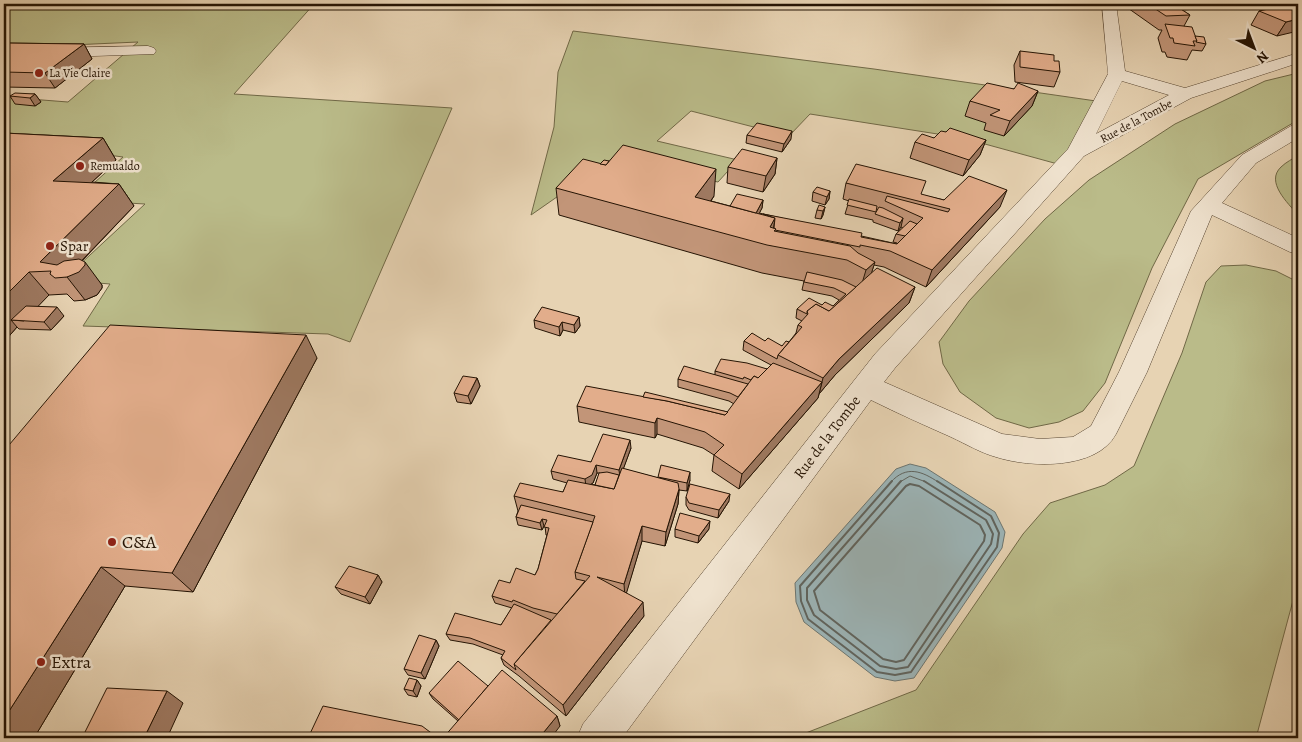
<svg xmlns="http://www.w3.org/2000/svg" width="1302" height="742" font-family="Alegreya,serif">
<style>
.green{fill:#babb89;stroke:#706846}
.water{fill:#9cb5b8;stroke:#6c7570}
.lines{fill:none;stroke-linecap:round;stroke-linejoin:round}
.shore-far1{stroke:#60645e;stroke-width:1}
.shore{stroke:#60645e;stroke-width:2}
.minor-casing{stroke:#564430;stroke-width:1}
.path{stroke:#251404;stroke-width:2;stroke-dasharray:0.5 1;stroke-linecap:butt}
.minor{fill:#efe2ce;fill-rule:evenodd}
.wall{fill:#c29578;stroke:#251404;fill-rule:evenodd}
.shaded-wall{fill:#9e7961;stroke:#251404}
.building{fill:#e2ad8b;stroke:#251404}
.poi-dot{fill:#8f2418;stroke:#efe2ce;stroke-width:2}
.labels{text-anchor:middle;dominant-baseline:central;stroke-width:5;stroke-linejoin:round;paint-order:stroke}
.far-poi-label{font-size:12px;fill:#251404;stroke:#efe2ce;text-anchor:start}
.far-street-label{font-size:12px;fill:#251404;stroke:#efe2ce}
.poi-label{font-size:15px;fill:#251404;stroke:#efe2ce;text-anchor:start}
.street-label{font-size:15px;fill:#251404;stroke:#efe2ce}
.near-poi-label{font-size:18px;fill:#251404;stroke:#efe2ce;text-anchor:start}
</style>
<rect width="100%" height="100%" fill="#e7d3b3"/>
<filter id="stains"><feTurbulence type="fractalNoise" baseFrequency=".004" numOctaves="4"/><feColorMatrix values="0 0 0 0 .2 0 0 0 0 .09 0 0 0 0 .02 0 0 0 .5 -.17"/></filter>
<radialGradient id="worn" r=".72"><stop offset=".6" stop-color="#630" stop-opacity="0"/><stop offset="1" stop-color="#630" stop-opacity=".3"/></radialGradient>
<g class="green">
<polygon points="4,4 314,4 234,94 452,108 350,342 328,334 83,326 110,284 63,280 145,204 75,200 123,157 4,141 4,97 68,102 138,42 4,48"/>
<polygon points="573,31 874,69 1103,102 1065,166 963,138 810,114 789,136 691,111 657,141 738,160 718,182 610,160 531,215 554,127 558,72"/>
<polygon points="1298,73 1298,120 1198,179 1152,268 1105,383 1083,411 1059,422 1029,428 996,418 960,392 943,364 939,342 969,301 1045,219 1089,180 1175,124 1265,81"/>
<path d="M1298 155V215C1288 203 1265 182 1281 167 1286 162 1293 159 1298 155Z"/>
<polygon points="1246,265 1276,271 1298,282 1298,582 1256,738 793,738 916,690 1023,534 1050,503 1105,485 1134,466 1182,353 1206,282 1221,266"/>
</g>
<polygon class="water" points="910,464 926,468 995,512 1005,532 1002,548 914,678 895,681 875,677 804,622 796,602 795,583 896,469"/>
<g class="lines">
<g class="shore-far1">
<path d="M891 482C906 465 922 471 938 482"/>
<polyline points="900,482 910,476 926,482"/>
</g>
<g class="shore">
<polyline points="892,481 800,586 801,601 808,619 877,672 895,675 911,672 997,547 999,533 991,516 937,481"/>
<polyline points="901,481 807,588 807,600 814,615 880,666 896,669 908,667 991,544 993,534 986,520 924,481"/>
<polygon points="910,484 919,486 980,525 985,535 984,541 904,660 896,662 883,659 820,610 814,591 906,486"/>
</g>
<g class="minor-casing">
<g id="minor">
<path d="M1102 4H1116L1125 71 1185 88 1298 53V63L1191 98 1084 156 895 368 884 382 1002 434 1040 439 1073 437 1091 426 1119 372 1191 211 1242 155 1291 126 1298 124V138L1256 163 1222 203 1298 238V254L1290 252 1212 215 1147 372 1116 434C1097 470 1030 468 996 457 981 453 966 444 951 437 924 425 897 413 871 400L622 738H577L583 724 875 354 1068 149 1108 74ZM1122 81 1169 95 1096 134Z"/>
<polygon points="148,46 154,48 156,51 154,54 4,59 4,49"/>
</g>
</g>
<polyline class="path" points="4,5 9,4"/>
<use href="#minor" class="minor"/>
</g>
<g class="wall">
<polygon points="1125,4 1200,4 1197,9 1182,10 1190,15 1184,26 1195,36 1206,44 1202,51 1192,50 1187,60 1167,57 1165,52 1162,52 1158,38 1162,30 1159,30 1125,6"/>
<polygon points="1298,4 1277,36 1251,25 1259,11"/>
<polygon points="4,43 84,44 92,59 55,88 4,87"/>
<polygon points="1020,51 1060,72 1054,87 1015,82 1014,65"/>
<polygon points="1014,89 1038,91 1032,106 1004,136 984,130 986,123 965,116 970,101"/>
<polygon points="35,94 41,102 35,106 15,104 10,96"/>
<polygon points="946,132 986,140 980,155 963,176 910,158 915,142 934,138"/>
<polygon points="4,133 103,138 116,160 92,182 119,184 134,206 82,261 102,285 102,288 97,295 85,300 74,301 67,294 49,295 38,306 64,316 51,330 19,329 17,327 4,342"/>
<polygon points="747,135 791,139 782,152 746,143"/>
<polygon points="777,158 775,174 763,192 727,183 728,167"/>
<polygon points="846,183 922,195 944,200 1000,207 926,287 884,267 874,265 871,274 915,287 909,303 835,375 819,394 818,398 739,489 712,471 714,455 703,448 657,434 655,438 579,422 577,406 643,397 728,412 734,404 729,401 678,387 678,379 715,375 715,371 767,369 771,365 743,350 744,341 765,341 782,346 789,342 796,333 798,325 802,321 796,318 797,309 822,305 833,306 839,300 832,296 802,290 804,281 762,273 559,215 556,188 714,196 711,201 730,206 763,200 762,208 759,213 897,244 897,243 893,242 896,234 903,228 901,227 898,231 873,222 873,220 845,214 849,201 843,199"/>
<polygon points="830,191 829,199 825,205 812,201 813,192"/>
<polygon points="825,207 823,215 821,219 815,218 817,210"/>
<polygon points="579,317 580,326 575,333 563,330 560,336 535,328 534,320"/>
<polygon points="317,358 193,592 125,586 34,738 4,738 4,451"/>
<polygon points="477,378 480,386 471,404 457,402 454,393"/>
<path d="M631 448 623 469 658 478 690 480 687 491 679 490 678 504 665 546 642 541 626 593 644 616 566 716 519 676 504 665 501 658 503 655 473 644 450 640 446 634 501 625 512 608 495 603 492 596 510 583 535 575 538 569 547 535H546L545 526H544L542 530 518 525 516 517 518 511 514 496 563 492 567 483 553 479 551 471 591 462ZM597 473H600L595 485 590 484 593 483Z"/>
<polygon points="686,497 729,501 718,518 689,510 686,505"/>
<polygon points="675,529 709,529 698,543 675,537"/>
<polygon points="378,575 382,582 370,604 341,594 335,587"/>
<polygon points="436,640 439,646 425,679 408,675 404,669"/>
<polygon points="417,680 421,686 417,697 408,695 404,689"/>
<polygon points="488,686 557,716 560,726 458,721 433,699 429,693"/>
</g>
<g class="shaded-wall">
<polygon points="1298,19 1298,31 1277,36 1286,22"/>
<polygon points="84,44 92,59 55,88 45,73"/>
<polygon points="1038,91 1032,106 1004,136 1010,121"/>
<polygon points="35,94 41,102 35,106 30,98"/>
<polygon points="792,131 791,139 782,152 784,144"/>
<polygon points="103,138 116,160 69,203 53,181"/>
<polygon points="986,140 980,155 963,176 969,160"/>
<polygon points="777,158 775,174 763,192 766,176"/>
<polygon points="716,169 714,196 694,225 695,197"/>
<polygon points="119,184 134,206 66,277 51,271 40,262"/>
<polygon points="1007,190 1000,207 926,287 932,270"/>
<polygon points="830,191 829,199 825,205 827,197"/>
<polygon points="763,200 762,208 754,224 755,215"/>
<polygon points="825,207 823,215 821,219 823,211"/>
<polygon points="775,218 771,246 770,227"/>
<polygon points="903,218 901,227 898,231 900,223"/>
<polygon points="85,262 102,285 102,288 97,295 85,300 67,277"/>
<polygon points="875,262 866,290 860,290 866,270"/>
<polygon points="29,272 49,295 24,321 11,320 17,327 4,342 4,297"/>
<polygon points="915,287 909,303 835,375 819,394 823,378 839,359"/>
<polygon points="57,307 64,316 51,330 44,322"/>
<polygon points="579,317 580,326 575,333 574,325"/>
<polygon points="562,322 563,330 560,336 559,327"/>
<polygon points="306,335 317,358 193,592 172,573"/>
<polygon points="477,378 480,386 471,404 468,396"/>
<polygon points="822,382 818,398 739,489 742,474"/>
<polygon points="657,418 657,434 655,438 655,423"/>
<polygon points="630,440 631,448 620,478 619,470"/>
<polygon points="596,465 597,473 593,483 586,487 585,479"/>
<polygon points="690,472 690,480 687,491 687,483"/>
<polygon points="679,489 678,504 665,546 666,532"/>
<polygon points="730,494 729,501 718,518 719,510"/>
<polygon points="542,519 544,526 542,530 540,523"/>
<polygon points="710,521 709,529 698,543 699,536"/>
<polygon points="642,526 642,541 625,598 624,584"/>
<polygon points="101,567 125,586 34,738 4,738 4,719"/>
<polygon points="378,575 382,582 370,604 365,597"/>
<polygon points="643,602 644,616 566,716 563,705"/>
<polygon points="436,640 439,646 425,679 421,673"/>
<polygon points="417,680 421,686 417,697 413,691"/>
<polygon points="167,691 183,703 167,738 144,738"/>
<polygon points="557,716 560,726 551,738 539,738"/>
</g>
<g class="building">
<polygon points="1148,4 1173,4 1190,15 1166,16"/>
<polygon points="1293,4 1298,4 1298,19 1286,22 1259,11"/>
<polygon points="1165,24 1192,27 1197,41 1193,41 1195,46 1174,43 1173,38 1170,38"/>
<polygon points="1195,36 1204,37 1206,44 1196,42 1197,41"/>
<polygon points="4,43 84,44 45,73 4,72"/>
<polygon points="1020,51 1054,55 1054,61 1059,61 1060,72 1020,67"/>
<polygon points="987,83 1014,89 1018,83 1038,91 1010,121 990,115 1000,110 970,101"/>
<polygon points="15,93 35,94 30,98 10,96"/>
<polygon points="757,123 792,131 784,144 747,135"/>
<polygon points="950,128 986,140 969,160 915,142 922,134 934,138 941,131 946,132"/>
<polygon points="4,133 103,138 53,181 119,184 40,262 57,265 64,261 79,259 85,262 85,265 79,272 67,277 55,278 50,274 51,271 29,272 4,297"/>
<polygon points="623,145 716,169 695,197 775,218 770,227 776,229 774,231 850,246 858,253 875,262 866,270 847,260 767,245 556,188 583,159 606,165"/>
<polygon points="742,149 777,158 766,176 728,167"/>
<polygon points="604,160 609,161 606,165 600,164"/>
<polygon points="856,164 926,181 921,194 944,200 969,176 1007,190 932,270 890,251 860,245 860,247 775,230 776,229 774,228 775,218 763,214 862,233 861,237 897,244 923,218 885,201 887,196 948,212 950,209 846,183"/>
<polygon points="817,187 830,191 827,197 813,192"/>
<polygon points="737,194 763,200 756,213 730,206"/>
<polygon points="849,199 877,206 876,212 847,205"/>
<polygon points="819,205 825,207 823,211 817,210"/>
<polygon points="879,207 883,208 903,218 900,223 875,214"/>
<polygon points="910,221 917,224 905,236 896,234"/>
<polygon points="877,268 915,287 839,359 823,378 778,355 802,327 798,325 808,314 807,311 816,304 829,311"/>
<polygon points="807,272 842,280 856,287 829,311 816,304 807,311 807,314 797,309 809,298 822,305 825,302 833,306 846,294 834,288 804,282"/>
<polygon points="26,306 57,307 44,322 11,320"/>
<polygon points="542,307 579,317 574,325 562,322 559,327 534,320"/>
<polygon points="110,325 306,335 172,573 101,567 4,719 4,451"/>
<polygon points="752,333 765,341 768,338 782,346 786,341 789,342 778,355 777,359 744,341"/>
<polygon points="721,359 747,363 767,369 758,378 754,376 751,380 744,377 743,379 715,371"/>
<polygon points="773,363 822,382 742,474 714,455 724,445 705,432 657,418 655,423 577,406 586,386 667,401 725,415 754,376 758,378"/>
<polygon points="684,366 748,384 738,397 730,393 678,379"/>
<polygon points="463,376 477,378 468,396 454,393"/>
<polygon points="645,392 728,412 725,415 667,401 643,397"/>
<polygon points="603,434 630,440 619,470 596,465 592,475 585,479 551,471 558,455 591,462"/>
<polygon points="661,465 690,472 687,483 658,477"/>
<polygon points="622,468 678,483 679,489 666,532 642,526 624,584 597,577 643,602 563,705 514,664 590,576 575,572 595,516 514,496 520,483 563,492 568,480 614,489"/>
<polygon points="607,472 619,475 614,489 595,485 599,473"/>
<polygon points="690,484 730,494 719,510 689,503 686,497"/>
<polygon points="521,505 593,522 575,572 576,579 585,581 557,614 533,608 513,600 512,602 492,596 499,580 510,583 516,568 535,575 538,569 549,528 544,527 547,520 542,519 540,523 516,517"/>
<polygon points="680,513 710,521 699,536 675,529"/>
<polygon points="349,566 378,575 365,597 335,587"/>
<polygon points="514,604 551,620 514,664 516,670 501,658 505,651 470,638 446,634 455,613 501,625"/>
<polygon points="419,635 436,640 421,673 404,669"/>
<polygon points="458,661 488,686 459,720 429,693"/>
<polygon points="502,670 557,716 539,738 443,738"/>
<polygon points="409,678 417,680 413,691 404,689"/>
<polygon points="107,688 167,691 144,738 82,738"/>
<polygon points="323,706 422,726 438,738 308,738"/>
<polygon points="243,737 253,738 242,738"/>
</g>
<g class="poi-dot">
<circle cx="39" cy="73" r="5"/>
<circle cx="80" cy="166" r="5"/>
<circle cx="50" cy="246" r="5"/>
<circle cx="112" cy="542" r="5"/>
<circle cx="41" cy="662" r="5"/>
</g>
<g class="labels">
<g class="far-poi-label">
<text x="49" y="73">La Vie Claire</text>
<text x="90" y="166">Remualdo</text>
</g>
<g class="far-street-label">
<text transform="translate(1136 121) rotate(-28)">Rue de la Tombe</text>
</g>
<g class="poi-label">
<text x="60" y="246">Spar</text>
</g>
<g class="street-label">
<text transform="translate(827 437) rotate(-53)">Rue de la Tombe</text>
</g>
<g class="near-poi-label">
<text x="122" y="542">C&amp;A</text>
<text x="51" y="662">Extra</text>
</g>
</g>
<rect width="1302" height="742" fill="none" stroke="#e7d3b3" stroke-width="20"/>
<rect x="5" y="5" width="1292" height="732" fill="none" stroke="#251404" stroke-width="2.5"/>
<rect x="10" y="10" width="1282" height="722" fill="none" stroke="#251404"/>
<g transform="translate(1254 48) rotate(138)" stroke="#efe2ce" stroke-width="4" paint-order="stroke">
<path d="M0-4L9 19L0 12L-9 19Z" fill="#251404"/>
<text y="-8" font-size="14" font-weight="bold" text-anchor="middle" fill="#251404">N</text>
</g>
<rect width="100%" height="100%" filter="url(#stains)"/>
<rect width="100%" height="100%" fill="url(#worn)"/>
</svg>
